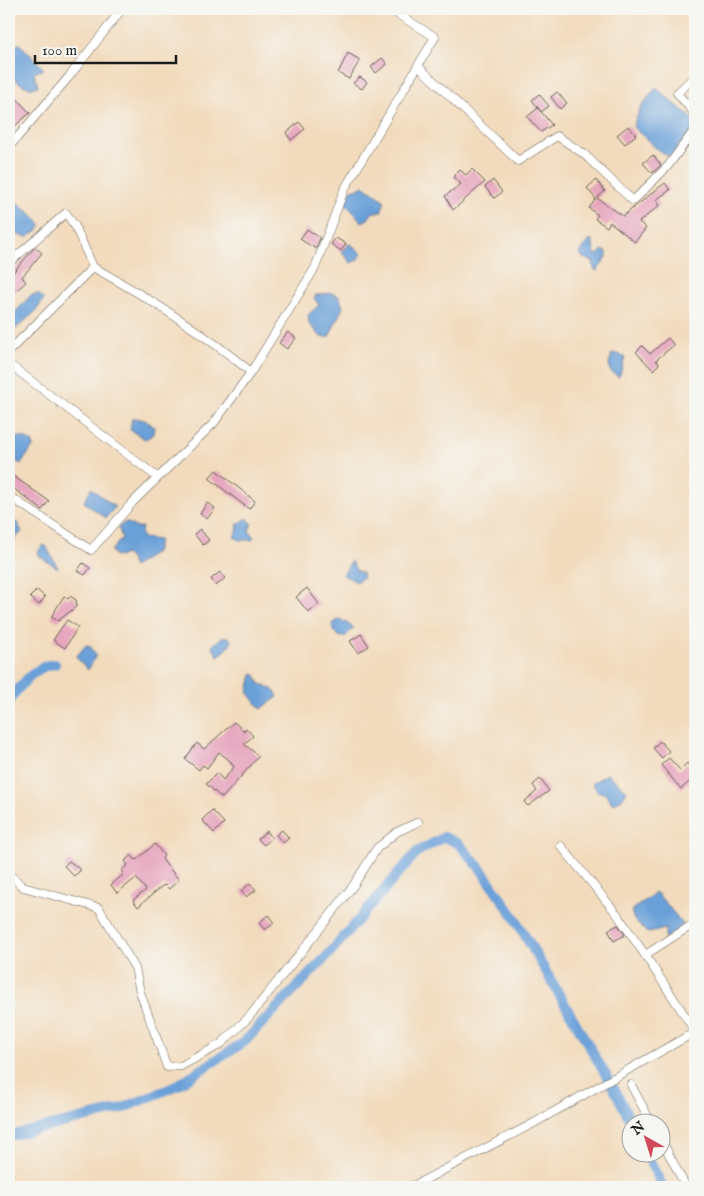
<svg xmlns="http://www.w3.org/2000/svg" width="704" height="1196" font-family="'IM FELL English',serif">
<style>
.water{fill:#6ba0d8;stroke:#445e7a}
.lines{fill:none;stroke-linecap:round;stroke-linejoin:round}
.canal{stroke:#6ba0d8;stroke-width:10}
.building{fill:#e6a4bd}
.street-casing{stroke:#675f54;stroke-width:9}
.street{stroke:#fff;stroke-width:8}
</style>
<rect width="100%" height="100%" fill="#f6f6f2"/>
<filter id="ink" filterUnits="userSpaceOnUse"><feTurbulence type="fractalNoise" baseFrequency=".02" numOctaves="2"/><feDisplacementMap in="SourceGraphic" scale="10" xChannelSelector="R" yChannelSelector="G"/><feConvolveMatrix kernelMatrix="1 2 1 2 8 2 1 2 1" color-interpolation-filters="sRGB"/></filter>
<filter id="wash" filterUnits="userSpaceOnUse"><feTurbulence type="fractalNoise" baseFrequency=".0096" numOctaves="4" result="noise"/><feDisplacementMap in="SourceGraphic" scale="20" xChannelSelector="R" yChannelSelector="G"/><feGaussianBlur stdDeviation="1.12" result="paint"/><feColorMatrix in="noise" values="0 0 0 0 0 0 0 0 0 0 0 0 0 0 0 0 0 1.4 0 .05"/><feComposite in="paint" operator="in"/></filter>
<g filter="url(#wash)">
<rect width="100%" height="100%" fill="#f2dbbd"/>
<g class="water">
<path d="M19 43 44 69 34 73 38 86C26 91 15 81 9 70 7 66 9 58 9 54Z"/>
<polygon points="656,88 694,120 691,132 670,157 658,150 633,127 640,108"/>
<polygon points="365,186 385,201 381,212 373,212 368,219 362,222 345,203 346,197 352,190"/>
<polygon points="12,198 38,220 41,225 38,230 28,237 14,234 9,230 9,201"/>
<polygon points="592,240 595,254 598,255 602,250 607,252 607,257 597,271 594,269 593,261 583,258 580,253 587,242"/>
<polygon points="350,243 362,254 357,260 351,263 342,252"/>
<polygon points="331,293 339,296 343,307 329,337 321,337 309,324 308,315 319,305 314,298 316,295"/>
<polygon points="39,294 44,299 36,311 9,335 9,319 31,295"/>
<polygon points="612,354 619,354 625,358 619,377 610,371 609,363"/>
<path d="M132 418C141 418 147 420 154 427L153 435 145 439 130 430Z"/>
<polygon points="17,437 25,438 33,443 33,447 21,464 9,457 9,449"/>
<polygon points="91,488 115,507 106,518 84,502"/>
<polygon points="247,518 252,523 249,531 254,537 252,540 240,540 234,537 238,529 237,525"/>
<polygon points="17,522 22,532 9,544 9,526"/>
<polygon points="126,522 137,528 142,527 141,534 143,538 159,540 156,552 133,567 130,559 125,554 119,557 115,556 111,551 122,538 118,527"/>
<polygon points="43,545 46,546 58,568 40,557 38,552"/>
<polygon points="351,561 356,570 362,573 363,577 357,582 343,575"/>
<polygon points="340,619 354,628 346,636 340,637 333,631 332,624"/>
<polygon points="222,637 228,637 232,641 226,650 218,656 212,646"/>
<polygon points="86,645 90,646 96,655 88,670 76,657"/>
<path d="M252 674 256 675 260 684C267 685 276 690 278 697L261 709 248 692Z"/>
<polygon points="608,774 627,791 622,799 613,804 606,794 597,791 592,783"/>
<polygon points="656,892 683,924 681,927 664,939 666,929 647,933 634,920 631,911"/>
</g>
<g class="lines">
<g class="canal">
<path d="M9 701C21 685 34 666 55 664"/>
<polyline points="9,1136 121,1109 176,1086 244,1042 328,955 417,852 444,837 459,844 480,868 513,915 617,1094 632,1124"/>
<polyline points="646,1154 663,1187"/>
</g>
</g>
<g id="blocks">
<g class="building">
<polygon points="348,53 360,60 349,79 338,73"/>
<polygon points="382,58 387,64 376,73 371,67"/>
<polygon points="360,77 367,82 362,89 353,83"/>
<polygon points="9,90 30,113 9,131"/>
<polygon points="557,92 567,103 560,109 551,97"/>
<polygon points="539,94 549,106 541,112 532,100"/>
<polygon points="538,108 552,125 541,132 527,117"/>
<polygon points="299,122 305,129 291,140 286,133"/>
<polygon points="628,126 636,135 625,144 617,135"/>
<polygon points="653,155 661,165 652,173 643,163"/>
<polygon points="472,169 485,182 453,210 445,196 461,184 453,177 460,170 466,175"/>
<polygon points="493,180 502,192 494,198 485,187"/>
<polygon points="596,180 605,191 597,198 623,216 665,183 670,190 656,200 660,205 639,222 646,228 635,242 610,222 607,227 595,219 598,215 589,208 596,199 587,188"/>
<polygon points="307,229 320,238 316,249 300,239"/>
<polygon points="336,238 346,244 341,251 331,244"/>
<polygon points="35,247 42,253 22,277 26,282 9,297 9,277"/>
<polygon points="288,332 296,338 287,349 279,343"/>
<polygon points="668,338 674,345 656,360 659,364 653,370 636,352 642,346 650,354"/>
<polygon points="216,470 255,501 249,509 209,478"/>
<polygon points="9,473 49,501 42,510 9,485"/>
<polygon points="207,503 215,508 207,519 200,514"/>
<polygon points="200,529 209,540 203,545 194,534"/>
<polygon points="83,563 90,568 85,575 77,571"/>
<polygon points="220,572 225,578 216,586 211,579"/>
<polygon points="307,588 319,604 308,612 296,597"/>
<polygon points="37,590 45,597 39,605 30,597"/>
<polygon points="64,596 68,599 70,596 76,600 77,606 58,621 51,617"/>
<polygon points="67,620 78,627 65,648 53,640"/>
<polygon points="361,634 369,646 358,653 350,641"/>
<polygon points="234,722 244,731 246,728 253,736 244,744 259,756 222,798 206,784 217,773 223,780 234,767 229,760 219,752 207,768 203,765 199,770 185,759 197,743 204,749"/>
<polygon points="660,741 669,751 662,758 653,748"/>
<polygon points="669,758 680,770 687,763 695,773 695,777 681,789 661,765"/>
<polygon points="540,779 549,791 528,806 524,802 537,791 533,785"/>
<polygon points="212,810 224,823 214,833 202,820"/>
<polygon points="282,830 289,838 283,843 276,835"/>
<polygon points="267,831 272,838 264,845 258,839"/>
<polygon points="155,844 164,856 162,858 164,862 179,880 169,889 165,885 162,886 138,907 133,900 146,890 136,878 117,893 111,885 124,874 121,871 128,865 125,861 131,855 136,860"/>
<polygon points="69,861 81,870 74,876 64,866"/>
<polygon points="250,883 256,890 246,897 241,891"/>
<polygon points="268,915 274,923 265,930 259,923"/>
<polygon points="618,925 625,935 614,941 608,930"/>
</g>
</g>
</g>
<g filter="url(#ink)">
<use href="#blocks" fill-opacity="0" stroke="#675f54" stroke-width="1"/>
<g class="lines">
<g class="street-casing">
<g id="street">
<polyline points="418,66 518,161 557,136 584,154 633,201 668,166 695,129"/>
<polyline points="695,76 677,93 695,114"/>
<polyline points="9,147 68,78 122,9"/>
<polyline points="9,263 66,213 75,226 93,267"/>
<path d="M93 267C149 298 201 331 251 372L315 268 344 190 435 37 389 9"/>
<polyline points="9,351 93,267"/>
<polyline points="9,364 157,477"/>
<polyline points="9,496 91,550 133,502 214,423 251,372"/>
<polyline points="561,846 617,914 645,955"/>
<polyline points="9,874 23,887 99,908 135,968 140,992 167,1067 181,1066 221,1044 249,1017 318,931 353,886 377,848 397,832 418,822"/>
<polyline points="695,923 645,955 695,1031"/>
<polyline points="631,1085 652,1124"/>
<polyline points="662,1141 686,1187"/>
<polyline points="411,1187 534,1123 695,1032"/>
</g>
</g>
<use href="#street" class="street"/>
</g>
</g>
<rect width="704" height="1196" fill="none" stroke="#f6f6f2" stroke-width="30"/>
<g transform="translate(646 1138) rotate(321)"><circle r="24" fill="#f6f6f2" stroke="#9f9f9c"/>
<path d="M0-4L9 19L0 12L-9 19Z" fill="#d1495b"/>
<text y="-8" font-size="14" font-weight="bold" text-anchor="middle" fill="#1c1c1c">N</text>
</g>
<path d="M35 55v8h141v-8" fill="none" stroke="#1c1c1c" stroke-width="2.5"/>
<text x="42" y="55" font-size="15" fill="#1c1c1c" stroke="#f6f6f2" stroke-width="4" paint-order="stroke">100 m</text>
</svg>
